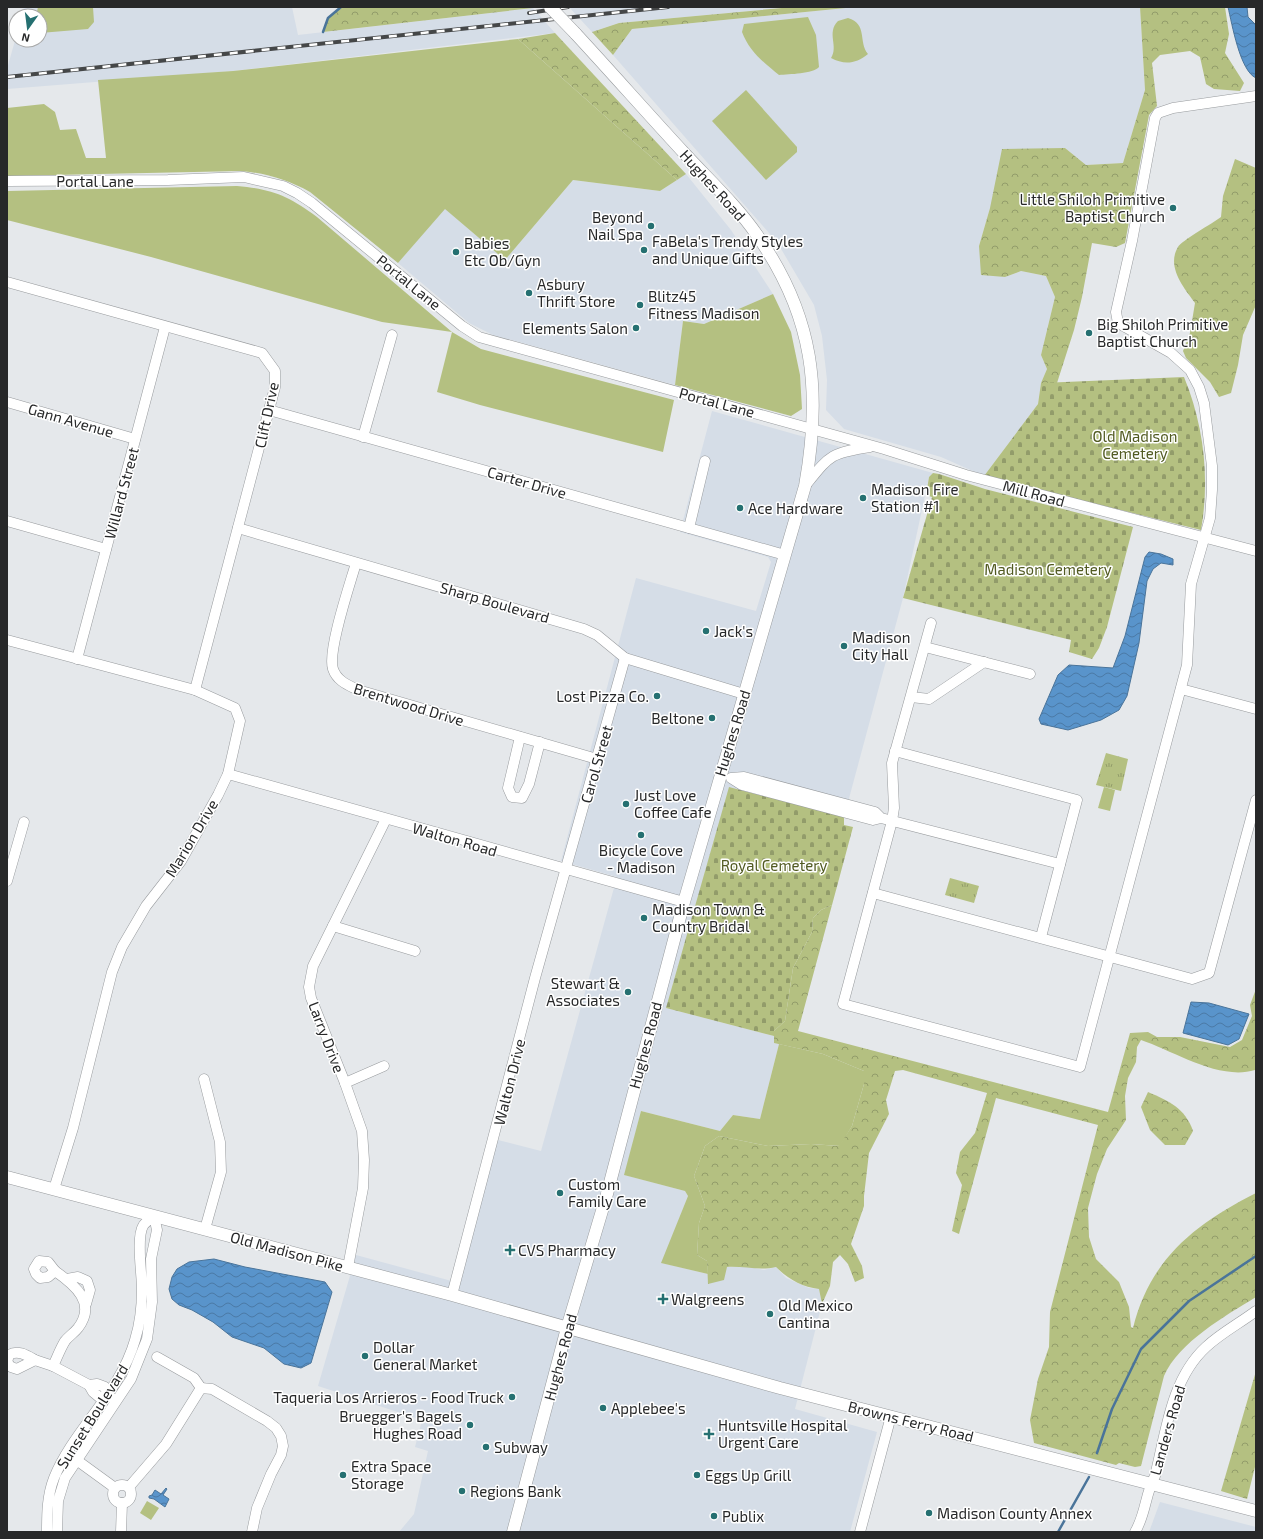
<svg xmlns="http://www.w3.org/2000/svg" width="1263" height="1539" font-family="'Exo 2',sans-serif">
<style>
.built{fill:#d5dde7}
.grass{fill:#b4c081}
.forest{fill:url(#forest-crowns)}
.cemetery{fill:url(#cemetery-stones)}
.park{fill:url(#park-tufts)}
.water{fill:url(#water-waves);stroke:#4a749a}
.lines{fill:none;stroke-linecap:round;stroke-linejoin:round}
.stream{stroke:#4a749a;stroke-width:2.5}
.minor-casing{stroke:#989b9e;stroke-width:11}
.major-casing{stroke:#989b9e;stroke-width:13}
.minor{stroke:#fff;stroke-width:10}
.major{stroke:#fff;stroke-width:12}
.rail-casing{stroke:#454748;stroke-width:4}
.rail{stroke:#fff;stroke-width:2.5;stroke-dasharray:8;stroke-linecap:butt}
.major-bridge-casing{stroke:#989b9e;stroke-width:13;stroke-linecap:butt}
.major-bridge{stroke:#fff;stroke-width:12}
.poi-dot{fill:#257071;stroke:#fff;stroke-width:1.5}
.labels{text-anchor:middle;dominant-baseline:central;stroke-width:3;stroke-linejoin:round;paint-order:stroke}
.street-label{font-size:15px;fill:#272829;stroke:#fff}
.poi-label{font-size:15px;fill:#272829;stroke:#fff;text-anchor:start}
.park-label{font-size:15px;fill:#515a21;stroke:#fff}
</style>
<defs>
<pattern id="forest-crowns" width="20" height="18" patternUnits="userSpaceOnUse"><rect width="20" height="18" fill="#b4c081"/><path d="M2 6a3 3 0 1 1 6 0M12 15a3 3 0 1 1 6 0" fill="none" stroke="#929c6a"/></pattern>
<pattern id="cemetery-stones" width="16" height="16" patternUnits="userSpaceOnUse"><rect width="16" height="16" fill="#b4c081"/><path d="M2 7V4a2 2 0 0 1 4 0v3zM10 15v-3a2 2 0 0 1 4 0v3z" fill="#929c6a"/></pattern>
<pattern id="park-tufts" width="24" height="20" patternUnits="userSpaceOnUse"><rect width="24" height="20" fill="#b4c081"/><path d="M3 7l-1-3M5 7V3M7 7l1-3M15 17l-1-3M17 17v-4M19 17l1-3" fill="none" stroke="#929c6a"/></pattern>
<pattern id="water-waves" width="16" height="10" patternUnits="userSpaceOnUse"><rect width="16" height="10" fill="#5994cb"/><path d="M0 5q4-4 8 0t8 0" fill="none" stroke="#4a79a5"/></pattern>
</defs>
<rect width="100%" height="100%" fill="#e5e8eb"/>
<g class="built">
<polygon points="24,7 292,7 298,35 533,8 555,33 233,71 7,89 7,69 16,37 16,40 40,40 40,16 22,16"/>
<polygon points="569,7 793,7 619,23 592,32"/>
<polygon points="856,7 1140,7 1145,90 1123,163 1086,165 1065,148 990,208 979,246 1005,277 1021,271 1046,276 1055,297 1041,355 1047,369 1041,383 1038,404 984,476 941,457 844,429 826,410 827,380 822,336 814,305 777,242 613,55 632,29"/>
<polygon points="686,174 731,230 773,294 704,324 683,321 675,385 493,335 469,323 398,263 445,208 505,260 573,180 660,191"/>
<polygon points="712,411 933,473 929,477 903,598 844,817 666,1008 774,1036 774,1043 779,1044 760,1119 733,1115 720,1131 641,1111 625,1175 685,1191 688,1196 662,1263 708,1274 709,1284 727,1267 744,1266 764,1270 776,1267 786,1278 809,1288 819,1289 822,1304 795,1409 877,1432 850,1532 399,1532 414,1514 428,1451 415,1447 422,1420 318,1386 356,1255 459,1283 498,1140 541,1151 617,877 561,861 636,578 756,611 771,562 768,557 680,532"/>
<polygon points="1160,1502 1256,1527 1256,1532 1149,1532"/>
</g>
<g class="grass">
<polygon points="38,7 93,7 94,22 88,29 40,33 40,16 36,16"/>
<path d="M808 17 816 35 819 67C813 74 789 74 779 75 764 63 749 51 742 32L744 24Z"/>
<path d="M848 18C868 24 858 42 868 54 856 64 844 65 831 58 839 46 826 33 838 21Z"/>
<path d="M518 39 677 180 660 191 573 180 505 260 445 209 398 263 310 192C288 180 266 173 240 171L7 176V108L44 104 55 112 60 130 76 129 86 158H106L98 80 233 71Z"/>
<polygon points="746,90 797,147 797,152 766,180 712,121"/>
<path d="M237 186C272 189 289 196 317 217L452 332 481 349 674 400 663 452 480 405 437 392 452 332 382 322 151 257 7 220V191Z"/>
<polygon points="773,294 791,332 800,375 802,409 791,416 675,385 683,321 704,324"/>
<polygon points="1104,787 1115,790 1110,811 1098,808"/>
<polygon points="779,1044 823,1054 864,1071 864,1084 852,1126 840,1146 811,1144 768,1146 719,1136 705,1146 694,1176 705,1206 699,1223 697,1255 707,1261 708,1274 661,1263 688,1196 685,1191 624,1175 641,1111 720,1131 733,1115 760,1119"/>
<polygon points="147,1501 159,1508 151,1520 140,1513"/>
</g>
<g class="forest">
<polygon points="341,7 532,7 533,8 323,32 328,18"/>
<polygon points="793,7 856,7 632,29 613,55 592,32 619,23"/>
<polygon points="1140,7 1225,7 1229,34 1225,53 1244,83 1240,91 1214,89 1206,84 1200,57 1190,51 1160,55 1152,63 1157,106 1149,115 1125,243 1116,247 1092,243 1082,297 1074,330 1057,383 1041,383 1047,369 1041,355 1055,297 1046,276 1021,271 1005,277 981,275 979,246 990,208 1002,149 1065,148 1086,165 1123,163 1145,90"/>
<polygon points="555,33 686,174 677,180 518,39"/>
<path d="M1235 159 1256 168V305L1243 335 1238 365 1231 393 1219 397 1210 382 1186 358 1183 351 1190 333 1195 303C1184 288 1166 267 1178 247 1181 241 1213 223 1221 217L1223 196Z"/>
<path d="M832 905 798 1031 1108 1112 1130 1033 1148 1032 1157 1037H1180L1230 1047 1242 1040 1252 1016 1250 1005 1256 989 1255 1070C1219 1081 1174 1051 1141 1040L1137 1047 1136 1062 1128 1078 1125 1096 1126 1120 1107 1149 1097 1174 1088 1208 1089 1237 1096 1259 1119 1282 1129 1307 1131 1327 1133 1328C1150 1259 1195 1224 1256 1193V1297C1225 1316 1179 1342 1164 1376L1141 1466 1135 1467 1119 1463 1116 1465 1034 1443 1030 1420 1038 1379 1049 1347 1050 1312 1098 1125 996 1098 959 1234 952 1231 962 1185 956 1173 960 1152 975 1133 987 1093 903 1070 895 1071 886 1100 889 1114 869 1153 864 1196V1206L851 1244 862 1266 864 1278 855 1282 848 1264 840 1255 833 1262 830 1286 822 1304 819 1289C802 1287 788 1279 776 1267 760 1271 744 1266 727 1267L724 1280 708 1284 707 1261 697 1255 699 1223 705 1206 694 1176 705 1146 719 1136 768 1146 811 1144 839 1146 852 1126 864 1084V1071L823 1054 774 1043V1031L785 1021 793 968 812 932 813 918 821 910Z"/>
<path d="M1148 1092C1169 1101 1185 1108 1193 1131L1185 1145H1165L1150 1130 1141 1107Z"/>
<polygon points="1256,1371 1256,1463 1247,1499 1221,1491"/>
</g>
<g class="cemetery">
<path d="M1184 377C1204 426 1210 478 1201 530L984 476 1038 404 1041 383Z"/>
<polygon points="933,473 939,474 985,489 1133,527 1107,627 1099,648 1092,659 1069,652 1071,640 903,598 932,497 926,495 929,477"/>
<polygon points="729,787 844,817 844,825 853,827 832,905 821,910 813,918 812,932 793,968 785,1021 774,1031 774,1036 666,1008"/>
</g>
<g class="park">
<polygon points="1106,753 1128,759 1121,791 1096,785"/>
<polygon points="950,878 979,886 974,903 945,895"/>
</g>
<g class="water">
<path d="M1228 7H1247L1248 17 1256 25V78C1240 71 1232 24 1228 7Z"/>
<polygon points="1149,552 1161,554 1173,559 1173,565 1161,563 1153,569 1147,581 1139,643 1127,696 1119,710 1101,720 1068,730 1041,724 1039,719 1058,675 1069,665 1113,668 1125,636 1145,557"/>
<polygon points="1191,1002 1209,1003 1249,1014 1239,1039 1228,1045 1183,1033"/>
<polygon points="214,1259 245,1267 325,1282 332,1292 311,1363 301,1368 284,1364 264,1348 232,1337 213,1322 192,1310 179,1305 172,1299 169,1289 172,1277 177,1269 189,1262"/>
<polygon points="166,1488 167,1489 163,1495 169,1499 165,1507 154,1499 149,1498 149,1496 152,1495 155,1490 161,1494"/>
</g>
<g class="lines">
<g class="stream">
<polyline points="323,32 328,18 341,7"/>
<polyline points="1097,1453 1112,1409 1141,1349 1189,1301 1256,1256"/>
<polyline points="1058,1532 1089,1477"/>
</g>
<g class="minor-casing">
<g id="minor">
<polyline points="7,181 168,180 244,177 283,186 297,193 312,203 462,326 479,337 884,449 966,475 1256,551"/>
<polyline points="7,282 262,353 275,371 275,387 269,410 195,690"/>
<polyline points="7,402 135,439"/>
<polyline points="269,410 785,555"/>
<polyline points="363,437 392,335"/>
<path d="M805 486C830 455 830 453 870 447"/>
<polyline points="7,521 106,549"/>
<polyline points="238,528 584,629 597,635 625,658 744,694"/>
<polyline points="689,528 705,461"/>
<path d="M356 563C350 584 327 651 333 669 337 681 348 685 358 690L597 759"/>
<polyline points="931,623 892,763 894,808 892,821 843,1004 1080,1067 1187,665 1191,584 1210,518 1212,490 1212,466 1204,403 1199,387 1190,370 1171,353 1118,323 1116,312 1132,241 1155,118 1158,113 1173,108 1256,96"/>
<polyline points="7,640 195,690 235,708 240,721 228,774 218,795 181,861 146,906 122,947 112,972 73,1128 54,1189"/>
<polyline points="925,647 1030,674"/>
<polyline points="77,659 165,327"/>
<polyline points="1181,689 1256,709"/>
<polyline points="911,697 929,699 984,662"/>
<polyline points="520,737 508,788 512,797 522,798 529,784 540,742"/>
<polyline points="895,751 1077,800 1041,937"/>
<polyline points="228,774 684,902"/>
<polyline points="881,818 875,812 744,777 731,778 742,785 873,820 881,818 1060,864"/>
<polyline points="7,881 24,822"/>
<polyline points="873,893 1192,979 1209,973 1256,800"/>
<polyline points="333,926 415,951"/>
<polyline points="204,1079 220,1142 221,1172 205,1229"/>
<polyline points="345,1083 384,1066"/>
<polygon points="39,1261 48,1262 55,1271 48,1277 40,1278 36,1274 34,1269"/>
<polyline points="348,1267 363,1188 364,1160 362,1131 345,1083 311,998 309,987 313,966 386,819"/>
<polyline points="67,1279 78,1277 87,1281 90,1290 86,1304"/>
<polyline points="452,1295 535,978 625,658"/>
<polyline points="157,1357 194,1378 201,1388"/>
<polyline points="35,1360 53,1366 89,1385"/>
<path d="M7 1362 9 1355C18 1349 28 1356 35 1360L17 1369 11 1367 7 1362"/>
<path d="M53 1366C57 1358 60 1349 65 1341 69 1336 74 1333 78 1328 97 1303 75 1285 55 1271"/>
<polyline points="201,1388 212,1389 267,1421 276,1428 281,1436 283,1446 281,1455 271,1474 257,1508 252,1532"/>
<polyline points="108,1395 99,1397 93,1392 89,1385 97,1384 105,1387 108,1395 112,1398"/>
<polyline points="71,1456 115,1488"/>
<circle cx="122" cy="1494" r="9"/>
<polyline points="129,1487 166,1444 201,1388"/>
<path d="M47 1532C47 1514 47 1496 54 1478 74 1429 120 1393 135 1340 140 1324 142 1307 142 1289 142 1274 136 1238 143 1226 145 1222 151 1219 154 1216L157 1230 151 1259 152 1302 147 1339 131 1379 65 1478 58 1501 57 1532"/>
<polyline points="121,1532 122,1503"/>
<polyline points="860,1532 891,1416"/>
<path d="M1135 1532C1146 1514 1145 1494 1155 1476 1166 1432 1171 1379 1206 1347 1221 1333 1240 1323 1256 1311"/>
</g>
</g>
<g class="major-casing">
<g id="major">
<polyline points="7,1177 452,1295 780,1388 1256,1511"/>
<path d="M513 1532 567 1328 607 1194 684 902 805 486C822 391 814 316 757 235 737 206 710 181 685 154 648 114 612 73 575 33"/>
</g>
</g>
<use href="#minor" class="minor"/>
<use href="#major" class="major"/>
<g class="rail-casing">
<g id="rail">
<polyline points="529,13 568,7"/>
<polyline points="7,77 668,7"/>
</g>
</g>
<use href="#rail" class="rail"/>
<g class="major-bridge-casing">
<polyline id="major-bridge" points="550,7 575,33"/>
</g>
<use href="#major-bridge" class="major-bridge"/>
</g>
<g class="poi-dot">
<circle cx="1173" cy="208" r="4"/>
<circle cx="651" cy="226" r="4"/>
<circle cx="644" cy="250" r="4"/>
<circle cx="456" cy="252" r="4"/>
<circle cx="529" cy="293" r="4"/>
<circle cx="640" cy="305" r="4"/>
<circle cx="636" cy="328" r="4"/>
<circle cx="1089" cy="333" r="4"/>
<circle cx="863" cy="498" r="4"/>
<circle cx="740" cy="508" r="4"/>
<circle cx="706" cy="631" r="4"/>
<circle cx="844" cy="646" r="4"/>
<circle cx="657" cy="696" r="4"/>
<circle cx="712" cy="718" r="4"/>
<circle cx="626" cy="804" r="4"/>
<circle cx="641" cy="835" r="4"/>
<circle cx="644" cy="918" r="4"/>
<circle cx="628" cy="992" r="4"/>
<circle cx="560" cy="1193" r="4"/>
<path d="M508 1244h4v4h4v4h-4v4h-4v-4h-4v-4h4z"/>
<path d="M661 1293h4v4h4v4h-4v4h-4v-4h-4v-4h4z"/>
<circle cx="770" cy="1314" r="4"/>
<circle cx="365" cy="1356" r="4"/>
<circle cx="512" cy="1397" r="4"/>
<circle cx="603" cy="1408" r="4"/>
<circle cx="470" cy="1425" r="4"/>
<path d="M707 1428h4v4h4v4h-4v4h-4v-4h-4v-4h4z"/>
<circle cx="486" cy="1447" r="4"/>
<circle cx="343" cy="1475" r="4"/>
<circle cx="697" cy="1475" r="4"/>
<circle cx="462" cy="1491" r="4"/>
<circle cx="929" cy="1513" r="4"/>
<circle cx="714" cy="1516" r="4"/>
</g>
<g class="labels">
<g class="street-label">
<text x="95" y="181">Portal Lane</text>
<text transform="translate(713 185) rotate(48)">Hughes Road</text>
<text transform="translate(409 282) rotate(39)">Portal Lane</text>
<text transform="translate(717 402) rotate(15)">Portal Lane</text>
<text transform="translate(266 415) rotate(-78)">Clift Drive</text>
<text transform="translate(71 420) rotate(16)">Gann Avenue</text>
<text transform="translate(527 482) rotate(16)">Carter Drive</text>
<text transform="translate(121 493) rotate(-75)">Willard Street</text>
<text transform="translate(1034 493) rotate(15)">Mill Road</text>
<text transform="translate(495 602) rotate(16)">Sharp Boulevard</text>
<text transform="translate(409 704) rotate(17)">Brentwood Drive</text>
<text transform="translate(732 733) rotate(-73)">Hughes Road</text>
<text transform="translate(596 764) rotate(-74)">Carol Street</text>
<text transform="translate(191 838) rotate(-59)">Marion Drive</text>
<text transform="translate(455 839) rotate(16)">Walton Road</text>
<text transform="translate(327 1037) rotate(69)">Larry Drive</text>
<text transform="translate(645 1045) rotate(-75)">Hughes Road</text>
<text transform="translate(509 1082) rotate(-76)">Walton Drive</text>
<text transform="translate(287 1251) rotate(15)">Old Madison Pike</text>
<text transform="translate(560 1357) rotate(-75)">Hughes Road</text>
<text transform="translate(92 1416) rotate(-58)">Sunset Boulevard</text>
<text transform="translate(911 1421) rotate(14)">Browns Ferry Road</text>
<text transform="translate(1167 1430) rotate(-74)">Landers Road</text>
</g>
<g class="poi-label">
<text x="1165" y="199" text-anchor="end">Little Shiloh Primitive<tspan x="1165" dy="17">Baptist Church</tspan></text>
<text x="643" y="217" text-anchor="end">Beyond<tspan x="643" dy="17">Nail Spa</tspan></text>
<text x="652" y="241">FaBela's Trendy Styles<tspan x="652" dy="17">and Unique Gifts</tspan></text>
<text x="464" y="243">Babies<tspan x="464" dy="17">Etc Ob/Gyn</tspan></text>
<text x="537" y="284">Asbury<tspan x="537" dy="17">Thrift Store</tspan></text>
<text x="648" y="296">Blitz45<tspan x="648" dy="17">Fitness Madison</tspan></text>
<text x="1097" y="324">Big Shiloh Primitive<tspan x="1097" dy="17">Baptist Church</tspan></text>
<text x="628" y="328" text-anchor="end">Elements Salon</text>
<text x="871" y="489">Madison Fire<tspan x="871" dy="17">Station #1</tspan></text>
<text x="748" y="508">Ace Hardware</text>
<text x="714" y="631">Jack's</text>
<text x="852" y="637">Madison<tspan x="852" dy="17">City Hall</tspan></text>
<text x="649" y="696" text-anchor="end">Lost Pizza Co.</text>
<text x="704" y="718" text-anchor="end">Beltone</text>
<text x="634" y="795">Just Love<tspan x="634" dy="17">Coffee Cafe</tspan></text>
<text x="641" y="850" text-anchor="middle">Bicycle Cove<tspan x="641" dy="17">- Madison</tspan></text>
<text x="652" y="909">Madison Town &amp;<tspan x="652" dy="17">Country Bridal</tspan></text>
<text x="620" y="983" text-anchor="end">Stewart &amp;<tspan x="620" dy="17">Associates</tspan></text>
<text x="568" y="1184">Custom<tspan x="568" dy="17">Family Care</tspan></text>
<text x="518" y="1250">CVS Pharmacy</text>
<text x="671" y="1299">Walgreens</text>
<text x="778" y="1305">Old Mexico<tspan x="778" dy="17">Cantina</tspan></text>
<text x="373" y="1347">Dollar<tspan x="373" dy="17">General Market</tspan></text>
<text x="504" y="1397" text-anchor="end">Taqueria Los Arrieros - Food Truck</text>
<text x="611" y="1408">Applebee's</text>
<text x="462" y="1416" text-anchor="end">Bruegger's Bagels<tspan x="462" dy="17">Hughes Road</tspan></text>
<text x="718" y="1425">Huntsville Hospital<tspan x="718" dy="17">Urgent Care</tspan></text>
<text x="494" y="1447">Subway</text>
<text x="351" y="1466">Extra Space<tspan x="351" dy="17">Storage</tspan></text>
<text x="705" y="1475">Eggs Up Grill</text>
<text x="470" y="1491">Regions Bank</text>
<text x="937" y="1513">Madison County Annex</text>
<text x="722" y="1516">Publix</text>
</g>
<g class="park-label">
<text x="1135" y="436">Old Madison<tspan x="1135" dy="17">Cemetery</tspan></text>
<text x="1048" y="569">Madison Cemetery</text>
<text x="774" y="865">Royal Cemetery</text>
</g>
</g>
<rect width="1263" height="1539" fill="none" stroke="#272829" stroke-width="16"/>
<g transform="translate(28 28) rotate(194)"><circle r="19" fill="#ffffff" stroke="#a9a9a9"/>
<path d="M0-3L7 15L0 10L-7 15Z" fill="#257071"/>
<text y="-6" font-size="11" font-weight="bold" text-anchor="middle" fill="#272829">N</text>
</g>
</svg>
